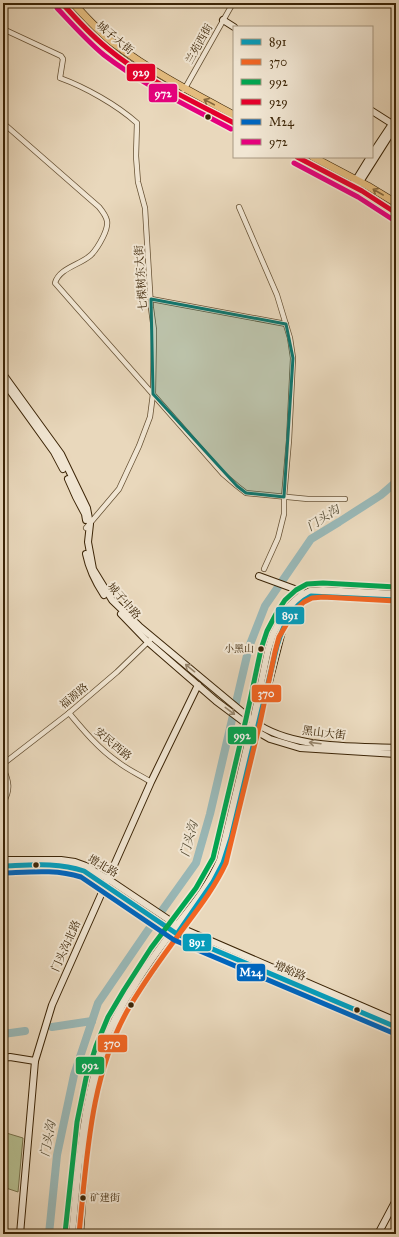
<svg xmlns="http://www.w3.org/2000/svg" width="399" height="1237" font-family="'IM FELL Great Primer','Noto Serif SC',serif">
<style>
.green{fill:#b6bf91;stroke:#78724c}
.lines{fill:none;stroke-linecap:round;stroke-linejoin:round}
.river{stroke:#99b8b7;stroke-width:8}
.street-casing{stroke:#665134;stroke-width:6}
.secondary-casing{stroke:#3b2406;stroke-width:8}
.primary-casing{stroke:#3b2406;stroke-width:8}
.street{stroke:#f1e6d3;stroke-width:4.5}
.secondary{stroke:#f1e6d3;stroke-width:6}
.primary{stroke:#e4bc7e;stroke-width:7}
.bus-1-casing{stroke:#f1e6d3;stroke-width:8}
.bus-2-casing{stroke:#f1e6d3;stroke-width:8}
.bus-3-casing{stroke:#f1e6d3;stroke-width:8}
.bus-4-casing{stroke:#f1e6d3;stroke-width:8}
.bus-5-casing{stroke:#f1e6d3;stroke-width:8}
.bus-6-casing{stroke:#f1e6d3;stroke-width:8}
.bus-1{stroke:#069cba;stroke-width:5}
.bus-2{stroke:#f26522;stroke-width:5}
.bus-3{stroke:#00a651;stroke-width:5}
.bus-4{stroke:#e4002b;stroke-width:5}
.bus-5{stroke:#0065bd;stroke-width:5}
.bus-6{stroke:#e5007d;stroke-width:5}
.oneway{stroke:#87683c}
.oneway2{stroke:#96856c}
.marked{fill:#0f766e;fill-opacity:0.2;stroke:#0f766e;stroke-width:3;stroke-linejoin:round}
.bus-dot{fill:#3b2406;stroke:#f1e6d3;stroke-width:1.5}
.labels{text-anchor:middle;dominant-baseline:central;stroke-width:4;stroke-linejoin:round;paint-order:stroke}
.bus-label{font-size:10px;fill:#3b2406;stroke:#f1e6d3;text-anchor:end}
.street-label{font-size:11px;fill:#3b2406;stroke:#f1e6d3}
.water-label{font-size:12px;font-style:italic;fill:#524932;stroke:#f1e6d3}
.line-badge{stroke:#f1e6d3;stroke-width:1.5}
.badge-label{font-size:11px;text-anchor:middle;font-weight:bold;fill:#fff}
</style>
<rect width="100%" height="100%" fill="#e9d8bc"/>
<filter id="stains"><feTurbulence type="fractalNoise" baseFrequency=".005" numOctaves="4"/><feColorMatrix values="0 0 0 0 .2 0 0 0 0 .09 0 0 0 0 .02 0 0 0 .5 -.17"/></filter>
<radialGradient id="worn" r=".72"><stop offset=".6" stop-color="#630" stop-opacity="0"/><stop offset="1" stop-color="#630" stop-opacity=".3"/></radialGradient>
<polygon class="green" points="3,1132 23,1138 18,1192 3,1187"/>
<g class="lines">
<g class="river">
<polyline points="52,1027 92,1021"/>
<polyline points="3,1034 25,1031"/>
<polyline points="49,1234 57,1155 74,1075 98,1003 146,933 196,863 210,814 249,647 265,606 311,539 339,522 381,495 396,482"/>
</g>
<g class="street-casing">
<g id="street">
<path d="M3 29 61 56 63 59 60 78C85 87 117 105 137 123L136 156 138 182 145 208 151 308 154 330 153 394 150 417 139 446 119 489 86 528"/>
<polyline points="184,90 233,3"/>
<path d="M3 123 99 207C108 218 110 223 103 237 100 243 96 250 91 255 80 265 59 268 55 283L223 474 237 486 246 493 308 499H345"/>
<polyline points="239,207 277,295 290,338 293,358 289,440 284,497 284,514 278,538 264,569"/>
<polyline points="151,299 286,324"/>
<path d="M69 713C84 731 99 749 118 762 128 770 140 775 151 782"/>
<polyline points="3,764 69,713 117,672 150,640"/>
<path d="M3 768C9 781 11 790 3 803"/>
</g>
</g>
<g class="secondary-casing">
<g id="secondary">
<polyline points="223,20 234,27"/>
<polyline points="372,111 394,125"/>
<polyline points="372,154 396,118"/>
<polyline points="354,183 370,157"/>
<polyline points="358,185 396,125"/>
<path d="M3 374 61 454 87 508 90 524 88 542 93 569 112 600 139 626 253 721C290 749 351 746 396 748"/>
<polyline points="3,381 54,452 63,469"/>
<polyline points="68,479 76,497 85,514 86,520"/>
<path d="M86 554C89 569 96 583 104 595"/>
<polyline points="259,576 300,591 306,596"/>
<polyline points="121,614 148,642 216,701 256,731 270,739 300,748 396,754"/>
<path d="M226 850 282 631C287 617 296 601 311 596L396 600"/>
<polyline points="3,860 61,860 75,862 86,866 108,879 181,928 396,1021"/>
<path d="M3 866C30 865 59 861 84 871L177 934 396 1027"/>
<polyline points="3,1058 10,1057 35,1061"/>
<polyline points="20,1234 35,1061 52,1005 151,782 198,685"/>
<path d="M72 1234C78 1175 81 1115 99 1058 107 1032 120 1007 135 985 148 963 165 941 180 921 196 901 210 883 220 860L253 721 268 650 273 634 282 617 290 605 300 596 310 591 323 590 396 594"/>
<polyline points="80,1234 86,1144 91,1107 103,1060 120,1020 136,995 181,928 210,888"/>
<polyline points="378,1234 396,1200"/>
</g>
</g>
<g class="primary-casing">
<g id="primary">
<polyline points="62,3 81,24 108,49 130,65 164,86 234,123"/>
<path d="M73 3C86 17 99 32 115 44 152 72 193 93 234 115"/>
<polyline points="297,157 362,191 396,213"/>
<polyline points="313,157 368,186 396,203"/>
</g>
</g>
<use href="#street" class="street"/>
<use href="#secondary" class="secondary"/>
<use href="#primary" class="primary"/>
<g class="bus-1-casing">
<g id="bus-1">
<path d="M3 866C31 865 57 862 84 871L177 934 396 1027"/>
<path d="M177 934 213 882 223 863 231 838 277 646C283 626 291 606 311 596L396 600"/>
</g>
</g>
<g class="bus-2-casing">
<path id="bus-2" d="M79 1234C87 1157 90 1074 130 1006 145 981 162 957 180 933 197 910 214 889 226 863L260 723 275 652 279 637 295 610 304 602 312 598 323 597 396 601"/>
</g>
<g class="bus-3-casing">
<polyline id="bus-3" points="65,1233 77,1122 86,1078 96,1046 108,1017 124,990 151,948 196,888 213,858 246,719 261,649 267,631 276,614 285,600 296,590 307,584 323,583 396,587"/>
</g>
<g class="bus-4-casing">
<g id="bus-4">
<path d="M62 3C76 19 91 35 107 48 144 79 192 101 234 123"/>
<polyline points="297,157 362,191 396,213"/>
</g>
</g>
<g class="bus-5-casing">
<path id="bus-5" d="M3 873C30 872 56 869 81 877L174 940 393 1033"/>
</g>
<g class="bus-6-casing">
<g id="bus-6">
<path d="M57 8C72 24 87 41 104 55 143 85 188 106 231 129"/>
<polyline points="294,163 358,197 392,219"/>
</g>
</g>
<use href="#bus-1" class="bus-1"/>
<use href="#bus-2" class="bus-2"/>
<use href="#bus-3" class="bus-3"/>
<use href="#bus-4" class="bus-4"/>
<use href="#bus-5" class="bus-5"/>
<use href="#bus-6" class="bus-6"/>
</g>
<defs><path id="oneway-shaft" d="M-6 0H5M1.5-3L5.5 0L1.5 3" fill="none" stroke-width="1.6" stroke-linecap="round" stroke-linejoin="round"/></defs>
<g class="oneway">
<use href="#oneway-shaft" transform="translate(209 102) rotate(-152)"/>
<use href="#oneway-shaft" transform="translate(378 192) rotate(-150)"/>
</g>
<g class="oneway2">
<use href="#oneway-shaft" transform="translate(190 668) rotate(-141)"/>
<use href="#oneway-shaft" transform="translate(230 711) rotate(37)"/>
<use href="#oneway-shaft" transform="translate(315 743) rotate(-173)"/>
</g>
<path class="marked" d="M151 299 286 324 293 358 284 497 246 493 237 486 153 394Z"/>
<g class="bus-dot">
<circle cx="208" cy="117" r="3.5"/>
<circle cx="261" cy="649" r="3.5"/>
<circle cx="36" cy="865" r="3.5"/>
<circle cx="131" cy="1005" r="3.5"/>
<circle cx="357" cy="1010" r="3.5"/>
<circle cx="83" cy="1198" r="3.5"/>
</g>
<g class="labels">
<g class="bus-label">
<text x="254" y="649">小黑山</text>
<text x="90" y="1198" text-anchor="start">矿建街</text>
</g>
<g class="street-label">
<text transform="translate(115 38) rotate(40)">城子大街</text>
<text transform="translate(199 44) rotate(-61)">兰苑西街</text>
<text transform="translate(141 278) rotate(-94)">七棵树东大街</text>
<text transform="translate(124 601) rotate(49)">城子中路</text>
<text transform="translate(74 696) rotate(-40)">福源路</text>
<text transform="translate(324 733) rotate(7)">黑山大街</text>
<text transform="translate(113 744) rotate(40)">安民西路</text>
<text transform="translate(103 866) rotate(30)">增北路</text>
<text transform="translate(66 946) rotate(-66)">门头沟北路</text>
<text transform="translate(290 971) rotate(23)">增峪路</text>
</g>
<g class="water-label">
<text transform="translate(323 518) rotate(-33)">门头沟</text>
<text transform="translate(189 839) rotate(-75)">门头沟</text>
<text transform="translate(48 1139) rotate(-79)">门头沟</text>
</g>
</g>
<g class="line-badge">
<rect x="126" y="63" width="30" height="19" rx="4" fill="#e4002b"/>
<rect x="148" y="83" width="30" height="20" rx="4" fill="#e5007d"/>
<rect x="275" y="606" width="30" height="19" rx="4" fill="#069cba"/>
<rect x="251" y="684" width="31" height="19" rx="4" fill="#f26522"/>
<rect x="227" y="726" width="30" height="19" rx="4" fill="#00a651"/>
<rect x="182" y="933" width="30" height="19" rx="4" fill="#069cba"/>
<rect x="236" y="963" width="30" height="19" rx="4" fill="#0065bd"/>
<rect x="97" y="1034" width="31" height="19" rx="4" fill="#f26522"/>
<rect x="75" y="1056" width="30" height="19" rx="4" fill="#00a651"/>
</g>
<g class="badge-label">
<text x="141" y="76">929</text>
<text x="163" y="97">972</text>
<text x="290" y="619">891</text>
<text x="266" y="697">370</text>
<text x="242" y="739">992</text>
<text x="197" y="946">891</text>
<text x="251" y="976">M24</text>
<text x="112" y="1047">370</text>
<text x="90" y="1069">992</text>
</g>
<rect width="399" height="1237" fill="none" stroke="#e9d8bc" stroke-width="16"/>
<rect x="4" y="4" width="391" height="1229" fill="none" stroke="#3b2406" stroke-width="2"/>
<rect x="8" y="8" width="383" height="1221" fill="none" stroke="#3b2406"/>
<rect x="233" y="26" width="140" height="132" fill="#f1e6d3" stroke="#a89881"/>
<rect x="241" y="39" width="20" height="6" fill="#069cba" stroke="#a89881"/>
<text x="269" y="46" font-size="12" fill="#3b2406">891</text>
<rect x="241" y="59" width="20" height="6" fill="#f26522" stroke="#a89881"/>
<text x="269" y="66" font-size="12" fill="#3b2406">370</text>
<rect x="241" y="79" width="20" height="6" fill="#00a651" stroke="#a89881"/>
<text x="269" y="86" font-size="12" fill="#3b2406">992</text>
<rect x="241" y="99" width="20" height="6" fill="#e4002b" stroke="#a89881"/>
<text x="269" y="106" font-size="12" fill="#3b2406">929</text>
<rect x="241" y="119" width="20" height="6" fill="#0065bd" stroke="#a89881"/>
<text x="269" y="126" font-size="12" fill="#3b2406">M24</text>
<rect x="241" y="139" width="20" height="6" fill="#e5007d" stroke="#a89881"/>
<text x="269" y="146" font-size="12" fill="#3b2406">972</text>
<rect width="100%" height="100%" filter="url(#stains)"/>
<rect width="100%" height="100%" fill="url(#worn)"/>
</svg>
